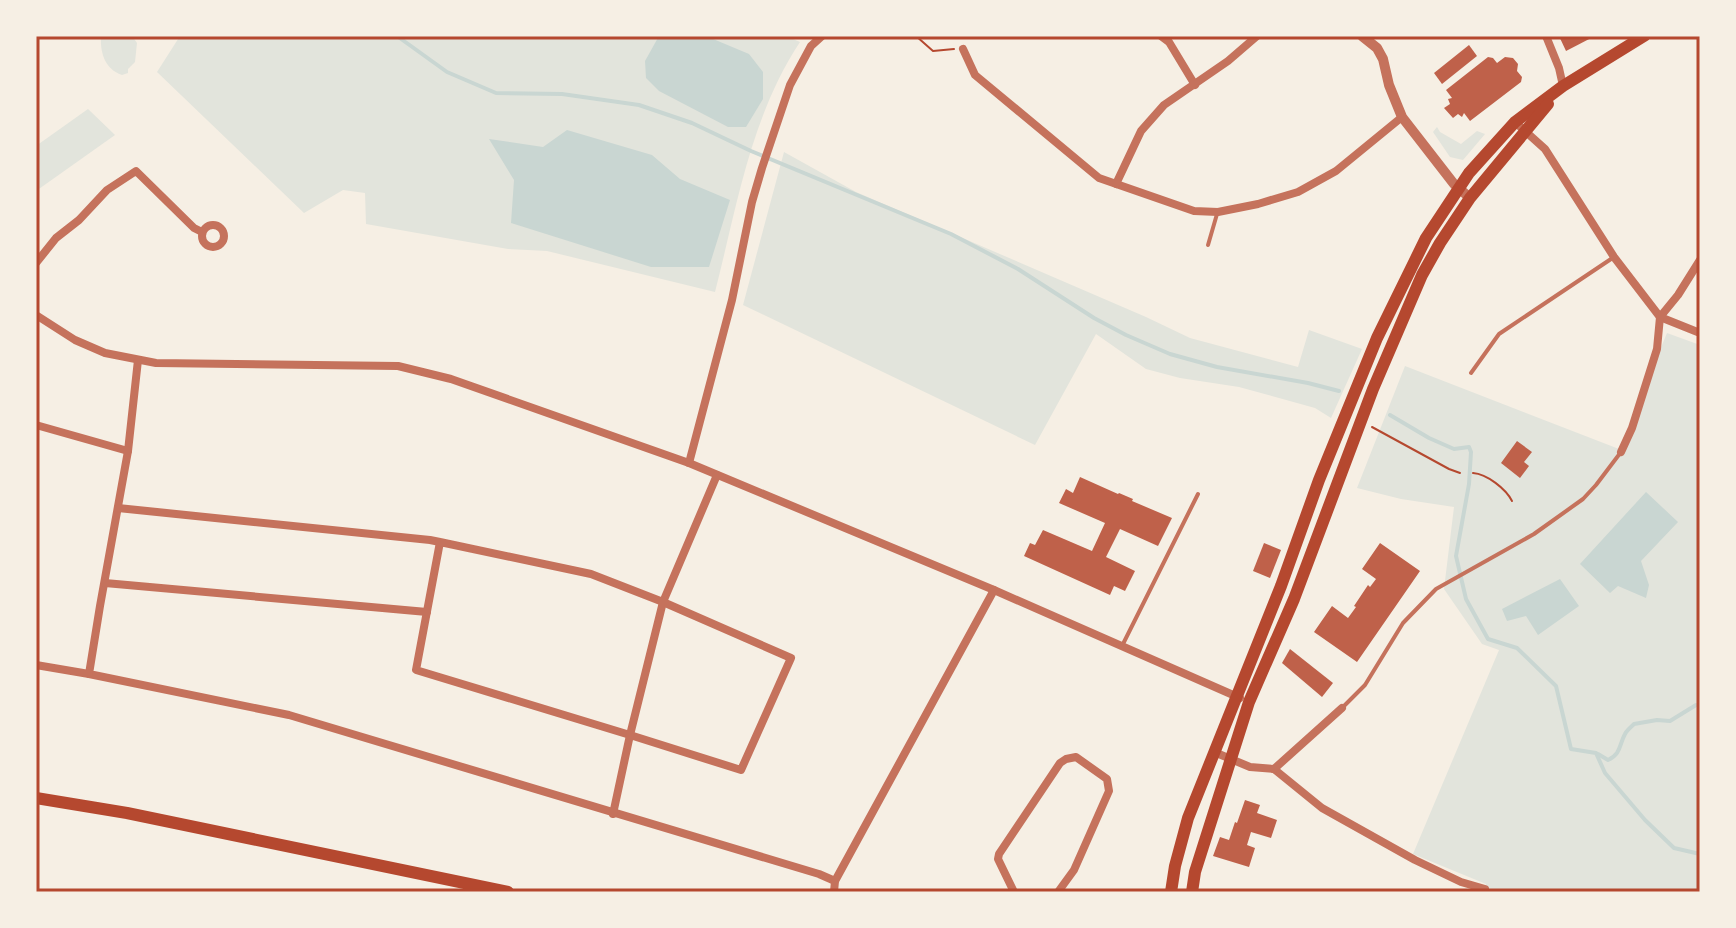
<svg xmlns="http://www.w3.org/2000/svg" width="1736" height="928" font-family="'Varela Round',sans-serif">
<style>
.green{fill:#e2e4dc}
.water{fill:#c9d6d2}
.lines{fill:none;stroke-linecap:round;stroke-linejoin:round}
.stream{stroke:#c9d6d2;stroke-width:4}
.building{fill:#bf614a}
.path{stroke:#b5482f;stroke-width:2}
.service{stroke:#c5725c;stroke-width:4}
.minor{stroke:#c5725c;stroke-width:8}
.tertiary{stroke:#c5725c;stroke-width:10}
.primary{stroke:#b5482f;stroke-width:12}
.neatline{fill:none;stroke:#b5482f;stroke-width:3}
</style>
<rect width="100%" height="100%" fill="#f6efe4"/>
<g class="green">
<path d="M101 36H132L137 43 135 62 128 69V73L122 75C105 69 100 53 101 36Z"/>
<path d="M180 36H786L800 42C751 116 737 206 715 292L547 251 508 249 366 224 365 193 343 190 304 213 157 72Z"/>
<polygon points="88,109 115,135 36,191 36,146"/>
<polygon points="1437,127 1440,132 1461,144 1477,131 1485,134 1463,160 1450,157 1433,132"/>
<polygon points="784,152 856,192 1146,317 1190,338 1298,367 1309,330 1362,349 1331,418 1315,408 1239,387 1180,378 1146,369 1096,334 1035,445 743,305"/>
<polygon points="1667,333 1700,345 1700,892 1483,892 1486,884 1413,854 1499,650 1482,644 1444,589 1454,507 1401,499 1357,488 1405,366 1619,449"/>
</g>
<g class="water">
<polygon points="659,36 706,36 749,54 763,72 763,99 746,127 728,127 659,91 646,78 645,61"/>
<polygon points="567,130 652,155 680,179 730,200 709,267 651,267 511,223 514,180 489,139 543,147"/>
<polygon points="1646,492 1678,522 1641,561 1649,585 1646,598 1618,586 1610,593 1580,564"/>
<polygon points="1560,579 1579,606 1538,635 1526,616 1507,621 1502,609"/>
</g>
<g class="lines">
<g class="stream">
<polyline points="397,36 447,72 496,93 562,94 639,105 692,123 751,151 951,234 1018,269 1094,318 1126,335 1170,354 1217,367 1308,383 1339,391"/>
<polyline points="1390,415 1429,438 1454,449 1469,447 1471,452 1469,484 1456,556 1466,599 1488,639 1517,648 1556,686 1571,749 1596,753 1605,773 1645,820 1674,848 1700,854"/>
<path d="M1598 754 1608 760C1621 754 1619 745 1625 734 1627 730 1631 727 1634 724L1657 720 1670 721 1696 705"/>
</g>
</g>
<g class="building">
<polygon points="1559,36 1595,36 1566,51"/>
<polygon points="1469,45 1477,56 1442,84 1434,73"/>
<polygon points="1488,57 1493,58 1497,63 1505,57 1513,58 1518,64 1517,71 1522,77 1521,82 1470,121 1464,113 1462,117 1458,114 1453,118 1444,108 1450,104 1448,99 1452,98 1446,90"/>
<polygon points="1517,441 1532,452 1524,462 1529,466 1520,478 1501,463"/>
<polygon points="1080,477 1118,494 1119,493 1133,499 1132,501 1172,518 1158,546 1120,529 1106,557 1135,571 1125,591 1114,586 1110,595 1024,556 1030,543 1035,545 1043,530 1092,551 1105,523 1059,503 1066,489 1073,493"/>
<polygon points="1264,543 1281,550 1270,578 1253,571"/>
<polygon points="1380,543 1420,571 1357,662 1314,632 1332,606 1348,618 1356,607 1354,606 1368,585 1370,587 1376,579 1362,569"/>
<polygon points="1290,649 1333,683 1322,697 1282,663"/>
<polygon points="1245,800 1260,805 1257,813 1277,820 1271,838 1251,832 1247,845 1255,848 1249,867 1213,856 1220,837 1229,840 1235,822 1237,823"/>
</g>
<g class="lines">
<g class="path">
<polyline points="916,36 933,51 954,49"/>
<polyline points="1372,427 1449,469 1460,473"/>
<path d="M1473 473C1487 474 1506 489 1512 501"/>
</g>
<g class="service">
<polyline points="1208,245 1217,214"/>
<polyline points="1471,373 1499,334 1614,257"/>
<polyline points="1122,646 1198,494"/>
<polyline points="1342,708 1365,685 1403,623 1436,589 1534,534 1583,499 1596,485 1621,452"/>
</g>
<g class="minor">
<polyline points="1161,36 1169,42 1195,85"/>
<polyline points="1546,36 1559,68 1563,86"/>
<polyline points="963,49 975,75 1099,178 1194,211 1218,212 1258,204 1298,192 1336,171 1402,117"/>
<polyline points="1515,122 1545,149 1614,257 1660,317 1700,333"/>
<polyline points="1116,184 1141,131 1164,105 1228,61 1257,36"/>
<circle cx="213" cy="236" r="11"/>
<polyline points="36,263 56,238 79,220 107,190 136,171 194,228 202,232"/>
<polyline points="36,315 75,340 105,353 156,363 398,366 451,379 689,463 994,590 1240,698"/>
<polyline points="138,360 128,451 100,606 89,674 289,715 819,874 835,881"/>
<polyline points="36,425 128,451"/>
<polyline points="1621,452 1632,428 1657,349 1660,317 1678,295 1700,260"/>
<polyline points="689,463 732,300 752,202 762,168 790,85 811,46 822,36"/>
<polyline points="118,508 430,540 440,542 591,574 663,602 791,658 741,770 630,735 416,670 440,542"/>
<polyline points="105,583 427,612"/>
<polyline points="36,665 89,674"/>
<polyline points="1214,752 1250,767 1274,769 1322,808 1415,860 1461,882 1485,889"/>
<polyline points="1274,769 1342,708"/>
<polyline points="613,814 630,735 663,602 717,475"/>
<polyline points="834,892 835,881 994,590"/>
<polyline points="1014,892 998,859 999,854 1060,763 1066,759 1076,757 1107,779 1109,791 1074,870 1058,892"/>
</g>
<polyline class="tertiary" points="1362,36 1377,48 1383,59 1389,85 1402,117 1454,184 1470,198"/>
<g class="primary">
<polyline points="36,798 127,813 508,892"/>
<polyline points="1171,892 1175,866 1188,818 1281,586 1319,480 1377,338 1426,238 1469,173 1515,122 1563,86 1644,36"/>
<polyline points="1192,892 1195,872 1249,702 1294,599 1373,389 1422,275 1440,243 1470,198 1548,104"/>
</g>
</g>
<rect width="1736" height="928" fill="none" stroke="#f6efe4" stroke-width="76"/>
<rect x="38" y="38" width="1660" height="852" class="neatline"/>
</svg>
